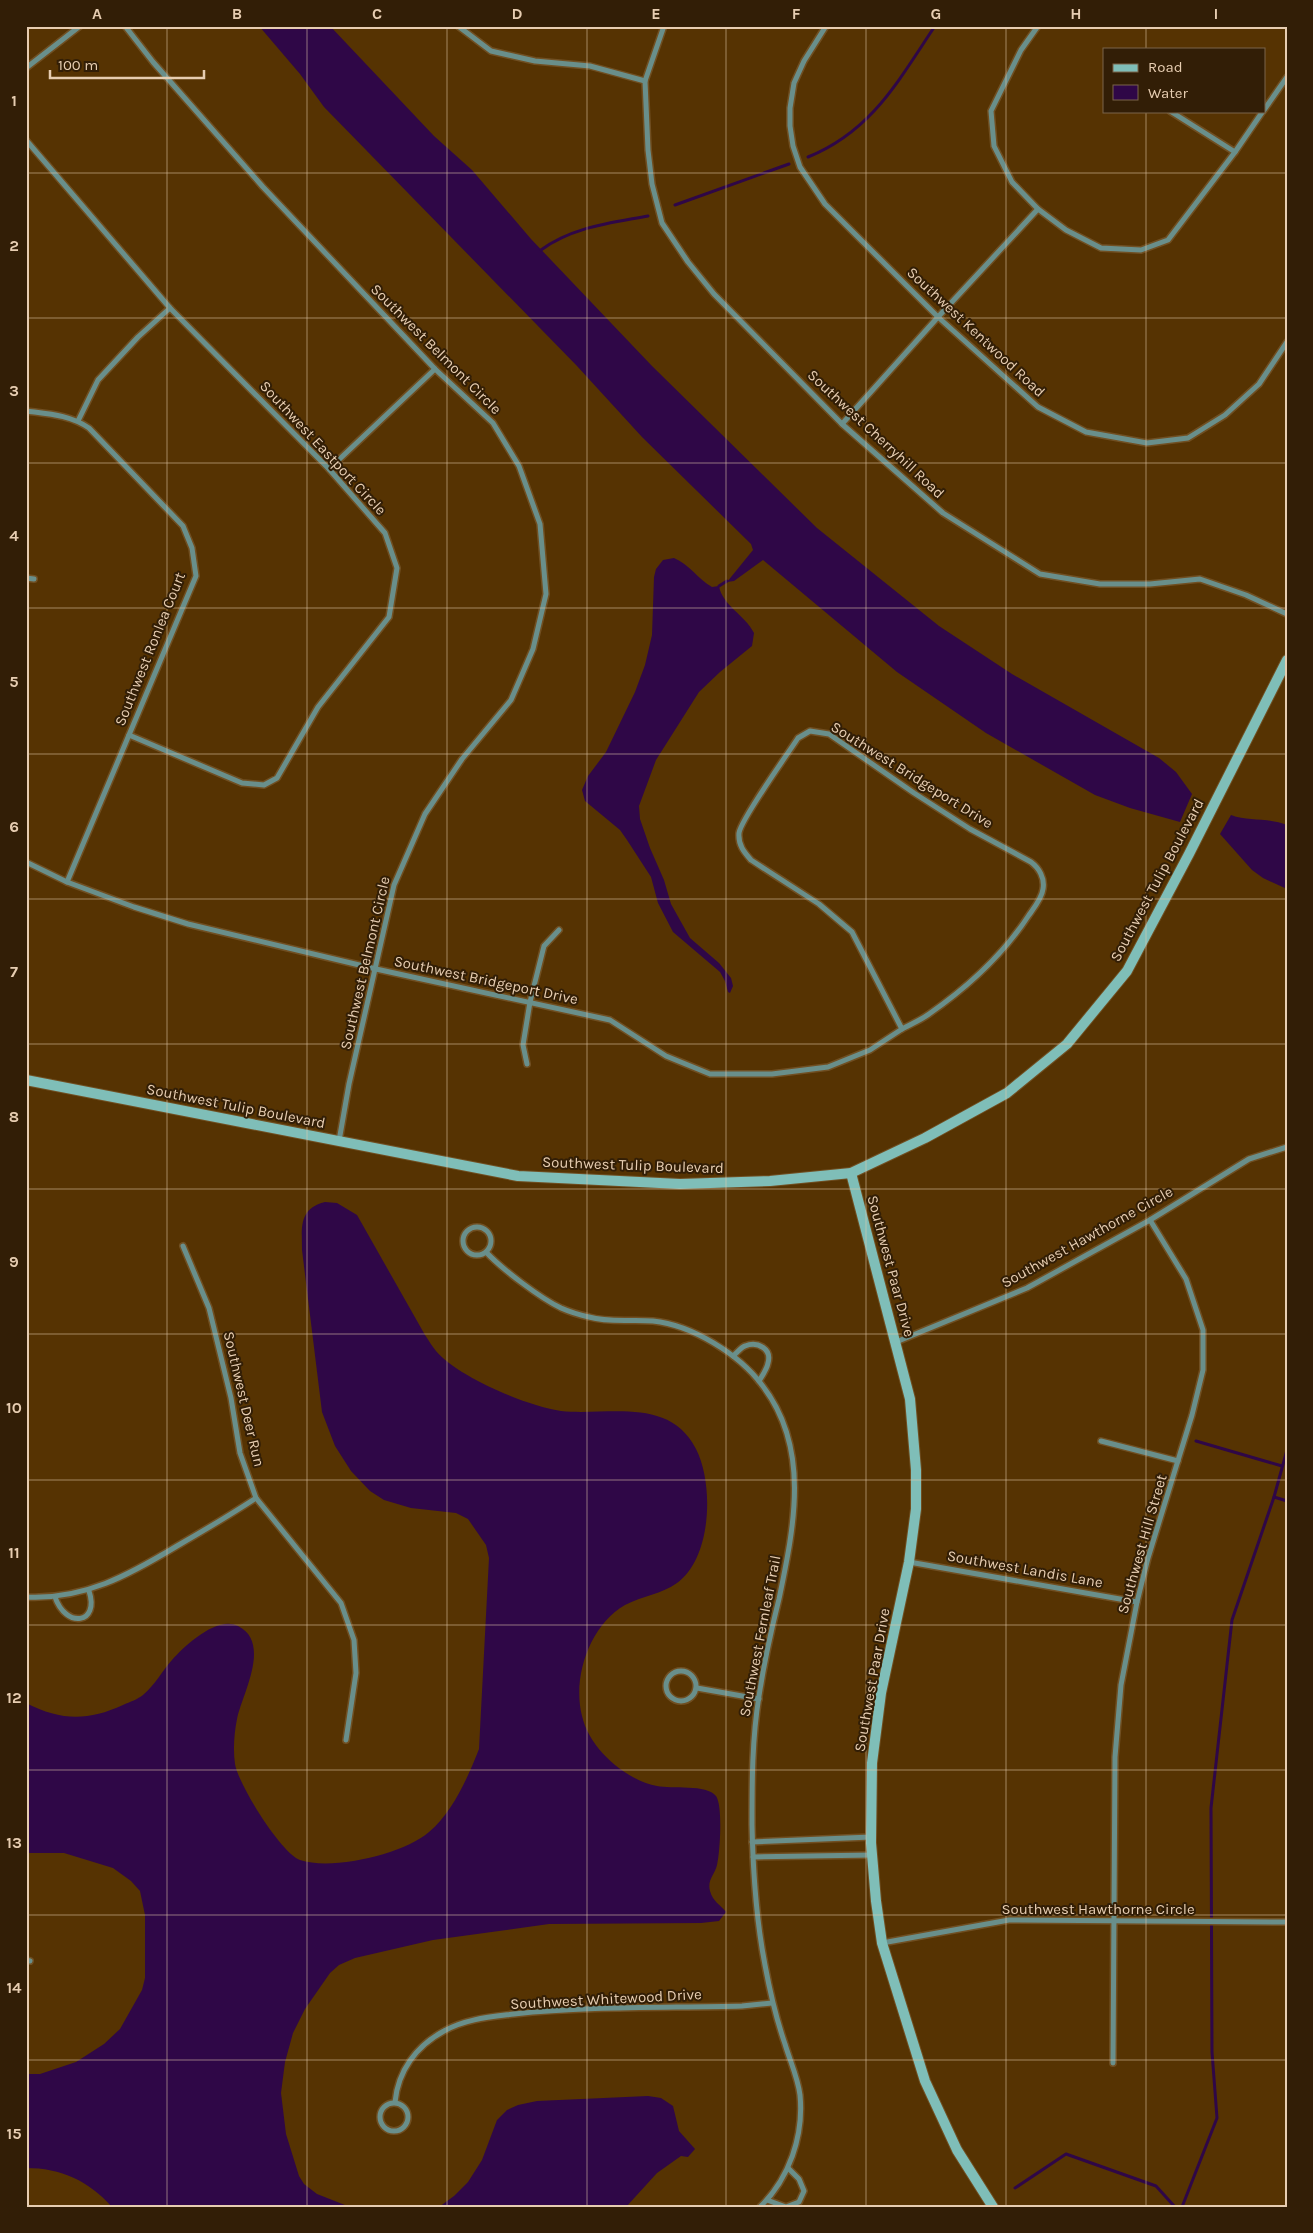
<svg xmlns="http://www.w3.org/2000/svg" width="1313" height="2233" font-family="Karla,sans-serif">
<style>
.water{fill:#2f0747}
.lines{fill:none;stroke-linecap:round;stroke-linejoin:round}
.stream{stroke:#2f0747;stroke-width:3}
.street-casing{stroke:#704f22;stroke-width:8}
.secondary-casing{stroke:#704f22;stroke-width:12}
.street{stroke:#698f8b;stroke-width:5}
.secondary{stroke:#7fbeb8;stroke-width:10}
.grid{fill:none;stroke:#e7cdb1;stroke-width:1;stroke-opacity:0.55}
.labels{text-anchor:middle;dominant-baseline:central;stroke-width:4;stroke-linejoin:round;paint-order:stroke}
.street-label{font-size:15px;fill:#e7cdb1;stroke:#321e06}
.neatline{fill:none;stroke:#e7cdb1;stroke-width:2}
.grid-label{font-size:16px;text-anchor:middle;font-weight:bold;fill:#e7cdb1}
</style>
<rect width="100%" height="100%" fill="#563302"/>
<g class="water">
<polygon points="259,26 330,26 434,136 472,170 531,239 652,366 817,528 939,626 1012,674 1159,758 1176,772 1192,794 1180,822 1130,808 1095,795 986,733 897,672 763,560 734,581 727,582 753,550 751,544 642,437 577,366 324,107 300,74"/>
<path d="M674 558C689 564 698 579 712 587L719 586C722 605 745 615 754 633L752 646 720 672 699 692 656 760 639 806 640 819 650 848 664 880 671 904 690 938 719 963 731 978 733 986 730 993 728 992 725 981 720 972 673 932 658 903 651 877 627 840 620 830 585 801 582 790 588 776 606 752 635 692 645 665 652 635 654 577 656 569 663 560Z"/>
<path d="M1231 815C1249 822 1267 817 1287 825V889L1263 878 1252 870 1220 834Z"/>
<path d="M325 1202 337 1203 357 1215 425 1335C429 1341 432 1346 436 1351 458 1377 527 1406 561 1411 608 1416 669 1396 696 1449 714 1484 712 1558 677 1583 662 1594 642 1596 625 1605 590 1625 572 1677 582 1716 589 1748 625 1780 657 1786 671 1789 707 1784 716 1796 723 1806 720 1852 717 1865 715 1874 707 1880 710 1891 713 1902 720 1904 726 1912L719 1921 701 1923 549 1924 433 1940 355 1958 339 1965 330 1973 305 2009 293 2033 285 2062 281 2093 286 2134 299 2176 304 2184 317 2194 350 2207H112C89 2181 61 2168 26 2168V2074H40L76 2062 104 2044 120 2029 142 1990 145 1978V1915L140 1891 131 1881 113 1868 64 1853H26V1703C61 1721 88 1721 123 1705 130 1702 138 1699 143 1695 155 1685 162 1671 172 1660 185 1645 218 1615 238 1626 272 1643 242 1694 237 1719 234 1734 233 1750 235 1764 238 1784 281 1853 300 1860 332 1871 404 1854 429 1832 453 1812 468 1777 479 1749L489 1558 486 1545 468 1519 456 1513 411 1508 384 1500 370 1491 351 1471 335 1446 322 1412 302 1250C302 1228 298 1209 325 1202Z"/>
<polygon points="648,2096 661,2098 673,2106 679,2131 695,2149 688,2157 681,2156 657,2173 626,2207 439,2207 454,2196 468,2182 482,2160 497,2120 507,2110 518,2105 537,2101"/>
</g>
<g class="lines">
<g class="stream">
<path d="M808 157C872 131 898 81 935 26"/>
<polyline points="675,205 789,164"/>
<path d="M541 250C572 227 611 223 648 216"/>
<polyline points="719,586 727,581"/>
<polyline points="1196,1441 1282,1466"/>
<polyline points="1274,1497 1287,1501"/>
<polyline points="1015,2188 1066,2154 1156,2186 1175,2207"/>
<polyline points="1182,2207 1217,2118 1212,2052 1211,1808 1232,1620 1274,1497 1287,1450"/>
</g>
<g class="street-casing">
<g id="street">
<polyline points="125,26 153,62 263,187 435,369 493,423 519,466 540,524 546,594 533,649 511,700 462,759 425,814 394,885 349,1084 339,1141"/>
<polyline points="458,26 491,51 535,61 590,66 645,81"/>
<polyline points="664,26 645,81 648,150 652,184 662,223 688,262 714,294 842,424 943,513 1040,574 1100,584 1150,584 1200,579 1246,595 1287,614"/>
<polyline points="826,26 804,61 794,83 790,108 790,126 793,146 800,167 825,204 938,317 1038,407 1086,432 1147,443 1188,438 1225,415 1259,384 1287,342"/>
<polyline points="1038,26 1021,50 991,111 994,146 1012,182 1038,209 1066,230 1101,248 1141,250 1168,240 1235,152 1263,111"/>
<polyline points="26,68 80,26"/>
<polyline points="1264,110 1287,77"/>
<polyline points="1170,111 1235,152"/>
<polyline points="26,140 170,308 329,469 385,533 397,568 389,617 318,707 277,778 264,785 242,783 129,735"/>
<path d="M26 411C49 414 70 415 89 428L183 526 192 548 196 576 67 882"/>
<polyline points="78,421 98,380 138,337 170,308"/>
<polyline points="842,424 938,317 1038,209"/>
<polyline points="329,469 435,369"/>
<polyline points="26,578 34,579"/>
<path d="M810 731 829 734 914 793 970 829 1031 862C1039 868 1045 878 1043 889 1042 898 1034 908 1029 915 1003 955 968 987 929 1014 921 1020 911 1024 902 1029L852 932 819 904 751 860C744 852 738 845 739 833 741 819 787 755 798 738Z"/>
<polyline points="26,862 67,882 134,907 188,924 376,969 610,1020 666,1056 710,1074 772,1074 828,1067 870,1050 902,1029"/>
<polyline points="527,1064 523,1045 530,1002 544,946 559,930"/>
<circle cx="477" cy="1241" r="14"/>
<polyline points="183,1246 209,1308 231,1398 240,1453 256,1498 341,1603 354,1640 356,1673 346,1740"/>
<path d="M486 1252C502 1269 540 1298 561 1308 570 1312 580 1315 589 1317 610 1323 632 1319 653 1321 692 1325 739 1354 762 1385 811 1448 794 1527 779 1599 771 1631 764 1663 759 1696 752 1739 752 1782 752 1825 753 1872 756 1919 765 1965 770 1992 776 2018 785 2044 790 2061 798 2078 800 2095 804 2136 789 2179 760 2207"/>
<polyline points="896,1342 1027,1288 1150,1220 1249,1159 1287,1147"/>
<path d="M733 1356C737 1353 741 1347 745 1346 758 1341 772 1349 768 1363 767 1369 762 1376 759 1381"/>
<polyline points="1101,1441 1178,1461"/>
<polyline points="909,1562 1137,1602"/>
<path d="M26 1597C84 1600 129 1575 177 1546 203 1531 230 1515 256 1498"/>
<path d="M55 1597C66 1629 100 1624 89 1591"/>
<circle cx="681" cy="1686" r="15"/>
<polyline points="697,1688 759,1699"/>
<polyline points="752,1842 871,1837"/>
<polyline points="753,1857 872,1855"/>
<polyline points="882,1943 1009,1920 1287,1922"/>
<polyline points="26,1960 30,1961"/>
<polyline points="1113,2063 1115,1757 1121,1685 1137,1602 1148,1558 1192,1415 1203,1370 1203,1330 1186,1279 1150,1220"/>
<path d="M395 2102C398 2071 416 2046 444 2031 465 2019 490 2017 514 2014 589 2006 666 2008 742 2006L772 2003"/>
<circle cx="394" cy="2117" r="14"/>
<polyline points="767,2200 786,2207 799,2202 804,2191 799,2179 788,2168"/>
</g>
</g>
<g class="secondary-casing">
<g id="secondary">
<polyline points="26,1080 518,1176 680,1184 770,1181 851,1173 925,1138 1007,1093 1067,1044 1127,971 1189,854 1287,660"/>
<polyline points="851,1173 910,1399 916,1470 916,1509 909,1562 881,1693 872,1763 871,1843 876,1901 882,1943 925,2081 957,2150 993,2207"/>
</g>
</g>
<use href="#street" class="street"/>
<use href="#secondary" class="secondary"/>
</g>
<path class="grid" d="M167 26V2207M307 26V2207M447 26V2207M587 26V2207M726 26V2207M866 26V2207M1006 26V2207M1146 26V49M1146 111V2207M26 173H1287M26 318H1287M26 463H1287M26 608H1287M26 754H1287M26 899H1287M26 1044H1287M26 1189H1287M26 1334H1287M26 1480H1287M26 1625H1287M26 1770H1287M26 1915H1287M26 2060H1287"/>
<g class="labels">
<g class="street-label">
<text transform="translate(976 332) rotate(43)">Southwest Kentwood Road</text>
<text transform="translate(436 349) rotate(45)">Southwest Belmont Circle</text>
<text transform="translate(876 434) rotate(43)">Southwest Cherryhill Road</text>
<text transform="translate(323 448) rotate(47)">Southwest Eastport Circle</text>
<text transform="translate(150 649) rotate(-68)">Southwest Ronlea Court</text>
<text transform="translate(912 775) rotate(32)">Southwest Bridgeport Drive</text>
<text transform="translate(1157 880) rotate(-62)">Southwest Tulip Boulevard</text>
<text transform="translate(365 963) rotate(-77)">Southwest Belmont Circle</text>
<text transform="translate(486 980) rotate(12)">Southwest Bridgeport Drive</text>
<text transform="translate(236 1106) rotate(11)">Southwest Tulip Boulevard</text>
<text transform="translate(633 1165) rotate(2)">Southwest Tulip Boulevard</text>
<text transform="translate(1087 1237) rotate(-29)">Southwest Hawthorne Circle</text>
<text transform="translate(891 1266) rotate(75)">Southwest Paar Drive</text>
<text transform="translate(244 1399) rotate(77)">Southwest Deer Run</text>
<text transform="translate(1142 1544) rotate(-74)">Southwest Hill Street</text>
<text transform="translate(1025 1569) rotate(10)">Southwest Landis Lane</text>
<text transform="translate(760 1636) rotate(-79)">Southwest Fernleaf Trail</text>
<text transform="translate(872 1680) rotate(-80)">Southwest Paar Drive</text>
<text x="1098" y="1909">Southwest Hawthorne Circle</text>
<text transform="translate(606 1999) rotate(-3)">Southwest Whitewood Drive</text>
</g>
</g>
<rect width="1313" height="2233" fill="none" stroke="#321e06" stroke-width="55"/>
<rect x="1103" y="48" width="162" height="65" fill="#321e06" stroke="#7a644a"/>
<rect x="1113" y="64" width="25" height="8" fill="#7fbeb8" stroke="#7a644a"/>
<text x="1148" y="72" font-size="15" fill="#e7cdb1">Road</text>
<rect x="1113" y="85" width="25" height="15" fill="#2f0747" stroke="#7a644a"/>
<text x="1148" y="98" font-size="15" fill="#e7cdb1">Water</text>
<path d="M50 70v8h154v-8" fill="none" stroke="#e7cdb1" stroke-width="2.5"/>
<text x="58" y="70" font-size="15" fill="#e7cdb1" stroke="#321e06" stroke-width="4" paint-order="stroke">100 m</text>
<rect x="28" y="28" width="1258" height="2178" class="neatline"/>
<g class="grid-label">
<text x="97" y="19">A</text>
<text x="237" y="19">B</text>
<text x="377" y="19">C</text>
<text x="517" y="19">D</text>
<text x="656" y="19">E</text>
<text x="796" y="19">F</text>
<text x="936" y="19">G</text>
<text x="1076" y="19">H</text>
<text x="1216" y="19">I</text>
<text x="14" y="106">1</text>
<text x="14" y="251">2</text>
<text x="14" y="396">3</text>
<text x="14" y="541">4</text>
<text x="14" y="687">5</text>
<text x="14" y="832">6</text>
<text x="14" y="977">7</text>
<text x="14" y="1122">8</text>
<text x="14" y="1267">9</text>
<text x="14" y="1413">10</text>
<text x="14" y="1558">11</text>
<text x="14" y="1703">12</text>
<text x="14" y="1848">13</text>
<text x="14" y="1993">14</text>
<text x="14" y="2139">15</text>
</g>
</svg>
